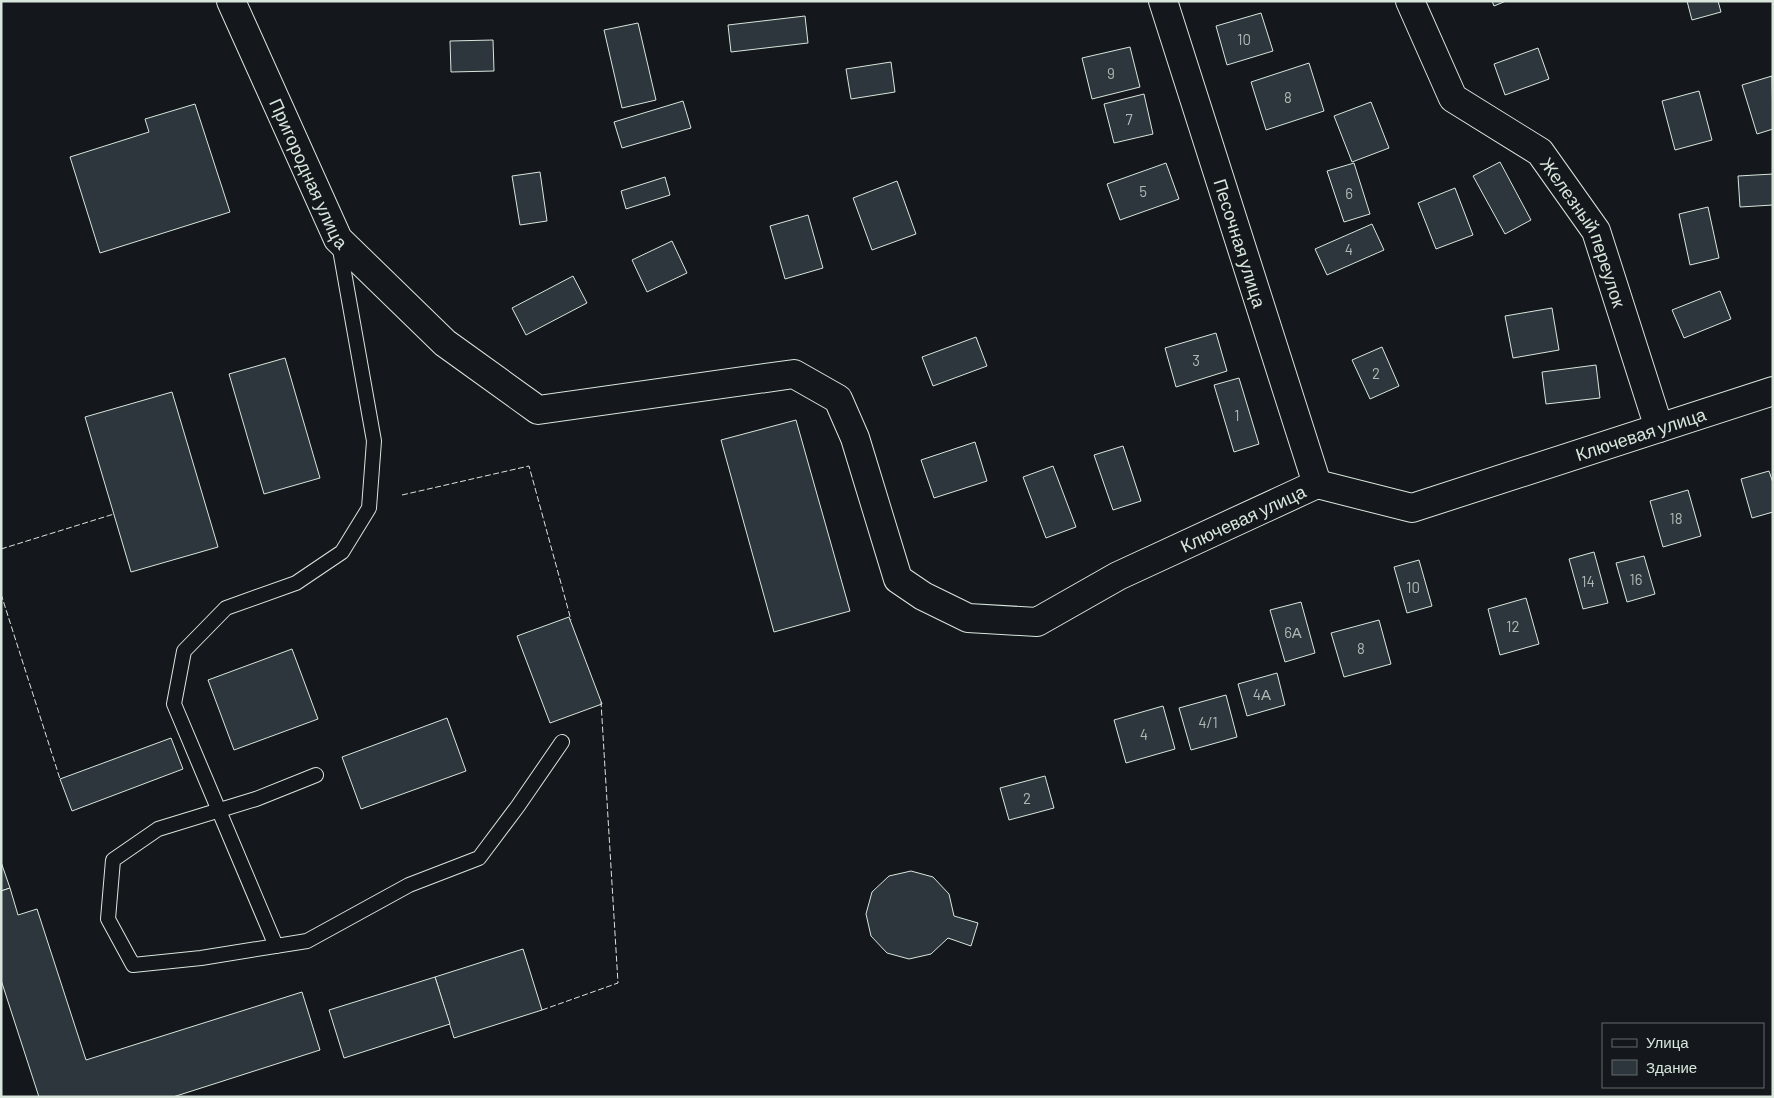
<svg xmlns="http://www.w3.org/2000/svg" width="1774" height="1098" font-family="Barlow,sans-serif">
<style>
.building{fill:#2c363c;stroke:#d8e6dc}
.lines{fill:none;stroke-linecap:round;stroke-linejoin:round}
.lane-casing{stroke:#d8e6dc;stroke-width:16}
.street-casing{stroke:#d8e6dc;stroke-width:30}
.lane{stroke:#14181c;stroke-width:14}
.street{stroke:#14181c;stroke-width:28}
.fence{stroke:#d8e6dc;stroke-width:1;stroke-dasharray:6 2.5;stroke-linecap:butt}
.labels{text-anchor:middle;dominant-baseline:central;stroke-width:4;stroke-linejoin:round;paint-order:stroke}
.number-label{font-size:15px;fill:#adbab4}
.street-label{font-size:18px;fill:#d8e6dc;stroke:#14181c}
</style>
<rect width="100%" height="100%" fill="#14181c"/>
<g class="building">
<polygon points="1492,1 1506,1 1494,6"/>
<polygon points="1687,1 1718,1 1721,12 1692,20"/>
<polygon points="1261,13 1273,51 1227,65 1216,26"/>
<polygon points="805,16 808,43 731,52 728,25"/>
<polygon points="638,23 656,100 622,108 604,30"/>
<polygon points="493,40 494,71 451,72 450,41"/>
<polygon points="1130,47 1140,87 1092,99 1082,58"/>
<polygon points="1538,48 1549,79 1505,95 1494,64"/>
<polygon points="891,62 895,92 851,99 846,69"/>
<polygon points="1309,63 1324,111 1266,130 1251,82"/>
<polygon points="1772,76 1773,129 1757,134 1742,85"/>
<polygon points="1699,91 1712,140 1675,150 1662,101"/>
<polygon points="1144,94 1153,134 1114,143 1104,104"/>
<polygon points="683,101 691,128 622,148 614,122"/>
<polygon points="1371,102 1389,148 1352,162 1334,116"/>
<polygon points="195,104 230,212 100,253 70,157 149,132 145,119"/>
<polygon points="1500,162 1531,220 1505,234 1473,176"/>
<polygon points="1166,163 1179,199 1120,220 1107,184"/>
<polygon points="1354,163 1370,214 1344,222 1327,171"/>
<polygon points="540,172 547,221 520,225 512,176"/>
<polygon points="1773,174 1773,205 1740,207 1738,176"/>
<polygon points="665,177 670,195 626,209 621,191"/>
<polygon points="897,181 916,234 872,250 853,198"/>
<polygon points="1455,188 1473,235 1436,249 1418,203"/>
<polygon points="1708,207 1719,258 1690,265 1679,214"/>
<polygon points="808,215 823,268 785,279 770,226"/>
<polygon points="1372,224 1384,250 1327,275 1315,249"/>
<polygon points="672,241 687,273 647,292 632,260"/>
<polygon points="573,276 587,303 526,335 512,308"/>
<polygon points="1720,291 1731,319 1684,338 1672,310"/>
<polygon points="1552,308 1559,350 1513,358 1505,316"/>
<polygon points="1216,333 1227,371 1176,387 1165,348"/>
<polygon points="976,337 987,366 933,386 922,357"/>
<polygon points="1382,347 1399,386 1370,399 1352,360"/>
<polygon points="285,358 320,478 264,494 229,374"/>
<polygon points="1596,365 1600,398 1546,404 1542,372"/>
<polygon points="1239,378 1259,444 1234,452 1214,385"/>
<polygon points="172,392 218,547 131,572 85,417"/>
<polygon points="796,420 850,611 774,632 721,440"/>
<polygon points="975,442 987,481 934,498 921,460"/>
<polygon points="1123,446 1141,501 1113,510 1094,455"/>
<polygon points="1053,466 1076,527 1046,538 1023,477"/>
<polygon points="1769,471 1773,483 1773,512 1752,518 1741,479"/>
<polygon points="1688,490 1701,536 1663,547 1650,501"/>
<polygon points="1594,552 1608,603 1583,609 1569,559"/>
<polygon points="1644,556 1655,594 1627,602 1616,563"/>
<polygon points="1419,560 1432,606 1407,613 1394,567"/>
<polygon points="1526,598 1539,644 1500,655 1488,609"/>
<polygon points="1301,602 1315,653 1285,662 1270,610"/>
<polygon points="569,617 602,704 550,723 517,636"/>
<polygon points="1379,620 1391,664 1344,677 1331,633"/>
<polygon points="292,649 318,719 234,750 208,680"/>
<polygon points="1277,673 1285,705 1247,716 1238,684"/>
<polygon points="1226,695 1237,737 1191,750 1179,708"/>
<polygon points="1163,706 1175,749 1126,763 1114,720"/>
<polygon points="447,718 466,771 361,809 342,757"/>
<polygon points="171,738 183,769 72,811 60,779"/>
<polygon points="1045,776 1054,808 1009,820 1000,788"/>
<polygon points="1,862 10,888 1,891"/>
<polygon points="911,871 933,877 949,894 954,916 978,923 971,946 948,938 931,954 909,959 887,953 871,936 866,914 872,892 889,876"/>
<polygon points="10,888 18,915 37,909 86,1060 302,992 320,1050 173,1097 39,1097 1,980 1,891"/>
<polygon points="523,949 542,1010 454,1038 435,977"/>
<polygon points="435,977 450,1024 344,1058 329,1010"/>
</g>
<g class="lines">
<g class="lane-casing">
<g id="lane">
<polyline points="316,775 256,799 158,829 113,860 108,919 133,965 201,958 307,941 409,885 479,858 518,806 562,742"/>
<polyline points="276,946 174,704 184,651 226,608 296,583 342,552 369,508 374,441 339,244"/>
</g>
</g>
<g class="street-casing">
<g id="street">
<path id="s1" d="M231 1 338 239 445 343 538 410 794 374 838 399 855 438 898 579 923 596 968 618 1037 622 1118 576 1317 484 1412 508 1773 391"/>
<path id="s2" d="M1163 1 1317 484"/>
<path id="s3" d="M1410 1 1453 98 1540 152 1596 231 1659 428"/>
</g>
</g>
<use href="#lane" class="lane"/>
<use href="#street" class="street"/>
<g class="fence">
<polyline points="402,495 529,466 571,620"/>
<polyline points="1,549 114,514"/>
<polyline points="1,594 60,779"/>
<polyline points="542,1010 618,983 601,702"/>
</g>
</g>
<g class="labels">
<g class="number-label">
<text x="1244" y="39">10</text>
<text x="1111" y="73">9</text>
<text x="1288" y="97">8</text>
<text x="1129" y="119">7</text>
<text x="1143" y="191">5</text>
<text x="1349" y="193">6</text>
<text x="1349" y="249">4</text>
<text x="1196" y="360">3</text>
<text x="1376" y="373">2</text>
<text x="1237" y="415">1</text>
<text x="1676" y="518">18</text>
<text x="1636" y="579">16</text>
<text x="1588" y="581">14</text>
<text x="1413" y="587">10</text>
<text x="1513" y="626">12</text>
<text x="1293" y="632">6А</text>
<text x="1361" y="648">8</text>
<text x="1262" y="694">4А</text>
<text x="1208" y="722">4/1</text>
<text x="1144" y="734">4</text>
<text x="1027" y="798">2</text>
</g>
<g class="street-label">
<text stroke="none"><textPath href="#s1" startOffset="189">Пригородная улица</textPath></text>
<text stroke="none"><textPath href="#s3" startOffset="301">Железный переулок</textPath></text>
<text stroke="none"><textPath href="#s2" startOffset="254">Песочная улица</textPath></text>
<text stroke="none"><textPath href="#s1" startOffset="1824">Ключевая улица</textPath></text>
<text stroke="none"><textPath href="#s1" startOffset="1404">Ключевая улица</textPath></text>
</g>
</g>
<rect width="1774" height="1098" fill="none" stroke="#d8e6dc" stroke-width="5"/>
<rect x="1602" y="1023" width="162" height="65" fill="#14181c" stroke="#626a69"/>
<rect x="1612" y="1039" width="25" height="8" fill="#14181c" stroke="#626a69"/>
<text x="1646" y="1048" font-size="15" fill="#d8e6dc">Улица</text>
<rect x="1612" y="1060" width="25" height="15" fill="#2c363c" stroke="#626a69"/>
<text x="1646" y="1073" font-size="15" fill="#d8e6dc">Здание</text>
</svg>
